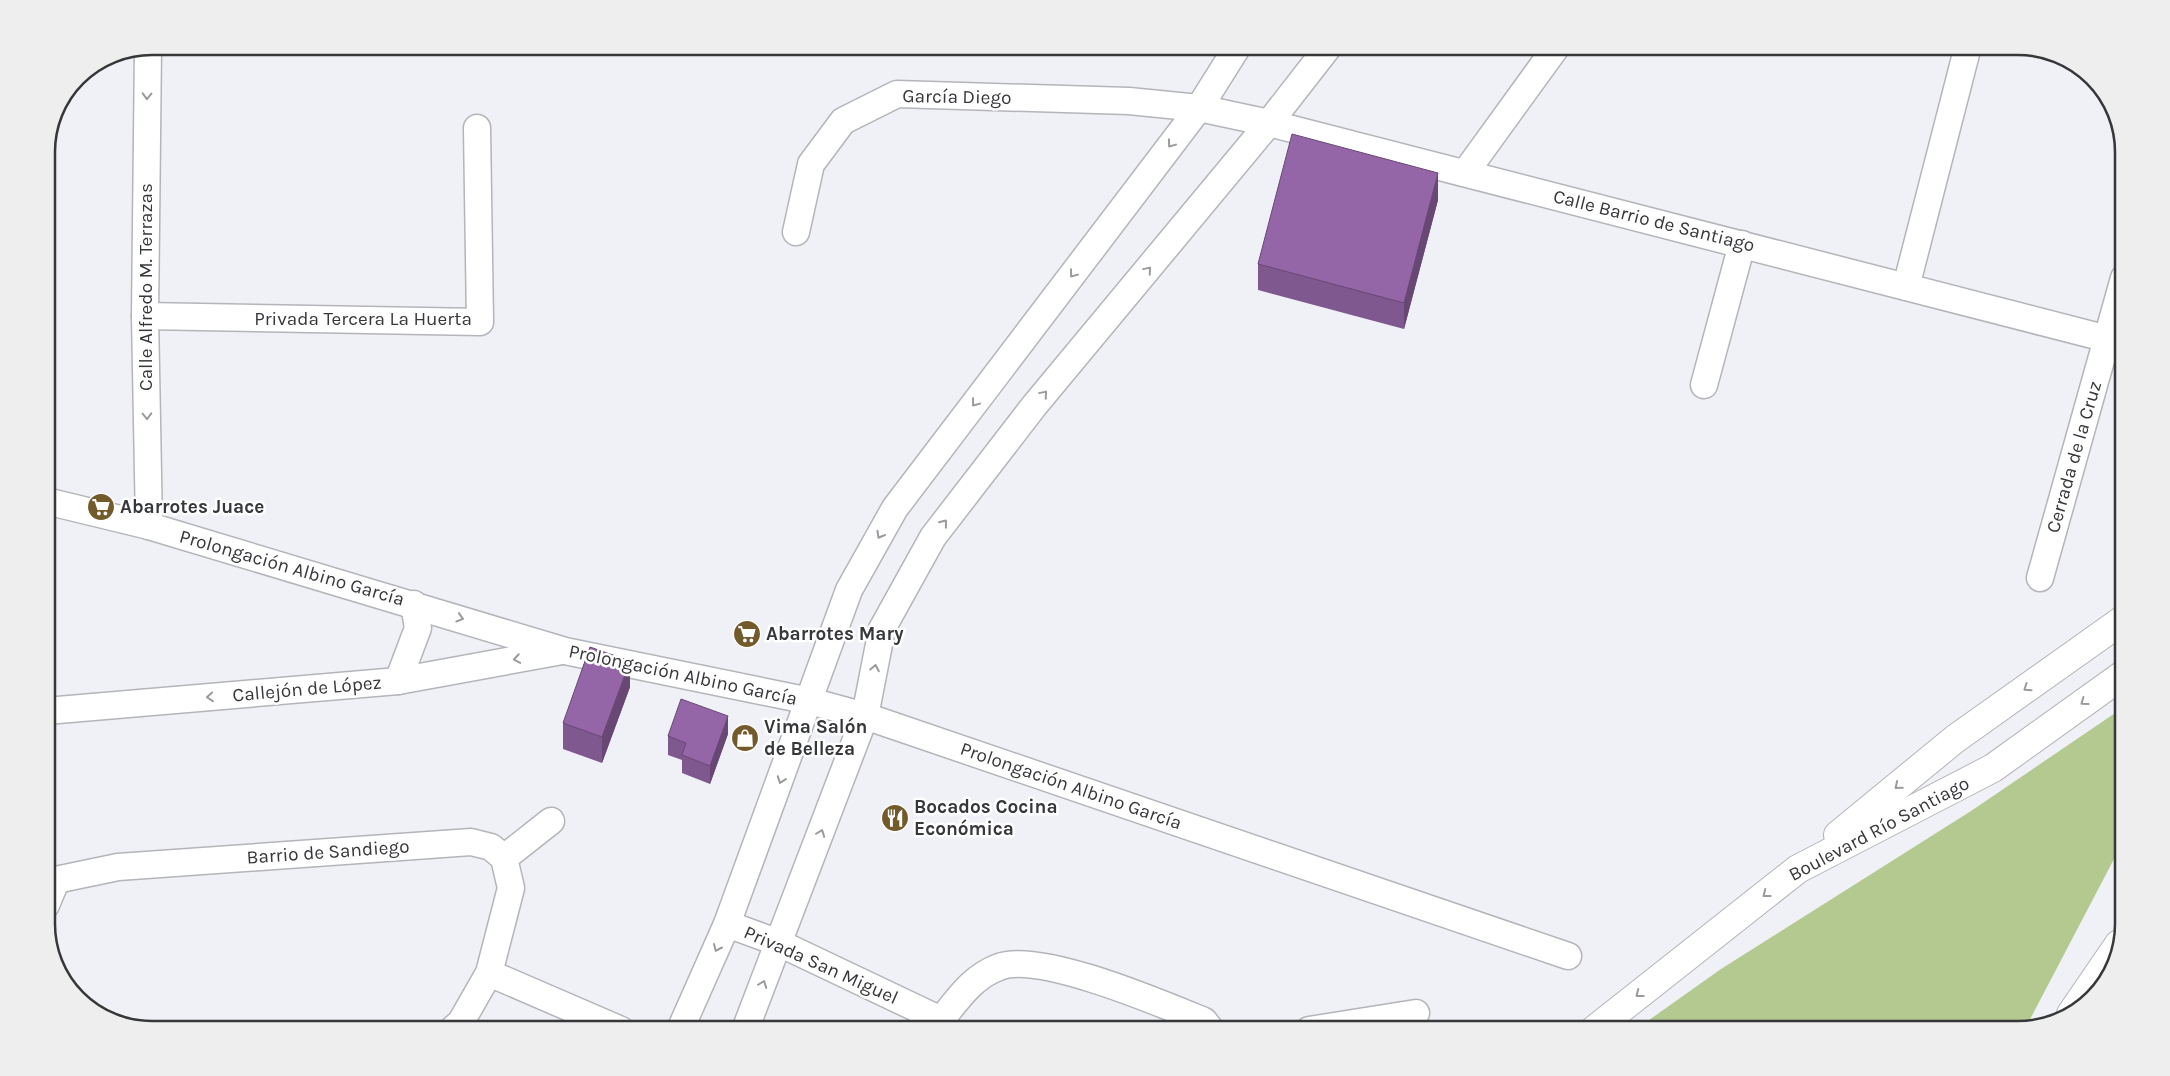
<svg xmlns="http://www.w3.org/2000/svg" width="2170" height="1076" font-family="Karla,sans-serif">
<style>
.green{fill:#b4c98f}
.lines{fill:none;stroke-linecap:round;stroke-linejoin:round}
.minor-casing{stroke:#b3b5ba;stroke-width:29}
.primary-casing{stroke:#b3b5ba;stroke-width:30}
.minor{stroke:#fff;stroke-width:26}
.primary{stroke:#fff;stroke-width:28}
.wall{fill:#805890}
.shaded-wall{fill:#684775}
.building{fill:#9566a7;stroke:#684775}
.oneway{stroke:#9a9b9c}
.labels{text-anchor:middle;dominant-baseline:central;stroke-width:5;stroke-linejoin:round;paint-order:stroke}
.street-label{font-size:19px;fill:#363739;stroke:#fefeff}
.poi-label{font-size:19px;font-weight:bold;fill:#363739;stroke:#fefeff;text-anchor:start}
.rim{fill:none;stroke:#363739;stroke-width:2.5}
</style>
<rect width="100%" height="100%" fill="#eff1f6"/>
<polygon class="green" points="2124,707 2124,840 2026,1027 2019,1030 1635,1030 1721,969 1971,811"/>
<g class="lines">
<g class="minor-casing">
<g id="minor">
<polyline points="148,47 145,316 149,526"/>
<polyline points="1465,173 1557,46"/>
<polyline points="796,232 811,164 843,121 897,94 1129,101 1199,108 1269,123 2108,339"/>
<polyline points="1906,287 1968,46"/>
<polyline points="145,316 480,322 477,128"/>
<polyline points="1704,385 1742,244"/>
<polyline points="46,501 149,526 565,651 810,701 865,716 1568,956"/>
<polyline points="2040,578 2124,278"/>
<polyline points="398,681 418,628 414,604"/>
<polyline points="46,711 398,681 562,651"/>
<polyline points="504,858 551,821"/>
<polyline points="46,882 118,867 471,842 491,847 504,858 511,888 489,973 461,1022 452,1030"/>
<polyline points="46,905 56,881"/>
<polyline points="727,924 779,943 941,1020 940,1030"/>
<polyline points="489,973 621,1030"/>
<path d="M941 1020C958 999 972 977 999 967 1039 951 1162 1004 1204 1021L1211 1030"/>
<polyline points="680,1030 727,924 849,590 895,508 1199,108 1238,46"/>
<polyline points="745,1030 865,716 882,629 933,537 1034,406 1269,123 1329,46"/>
<polyline points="1309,1030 1416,1013"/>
</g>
</g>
<g class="primary-casing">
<g id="primary">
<polyline points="1838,835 1955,739 2124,619"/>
<polyline points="2071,1014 2119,944"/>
<polyline points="1594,1030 1798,869 1993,768 2124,674"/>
</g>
</g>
<use href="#minor" class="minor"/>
<use href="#primary" class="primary"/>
</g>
<g class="wall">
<polygon points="1438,200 1404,329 1258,290 1258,264"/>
<polygon points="630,687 602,763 563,749 563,723"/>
<polygon points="728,734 710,784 682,773 682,760 668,755 668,736"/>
</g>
<g class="shaded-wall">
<polygon points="1438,173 1438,200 1404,329 1404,303"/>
<polygon points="630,661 630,687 602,763 602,737"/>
<polygon points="728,716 728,734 710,784 710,766"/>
</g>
<g class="building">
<polygon points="1292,134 1438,173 1404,303 1258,264"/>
<polygon points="590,647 630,661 602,737 563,723"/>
<polygon points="681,699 728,716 710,766 682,755 686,743 668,736"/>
</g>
<defs><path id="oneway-chevron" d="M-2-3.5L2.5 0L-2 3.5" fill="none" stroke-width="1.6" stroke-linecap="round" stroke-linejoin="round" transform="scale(1.25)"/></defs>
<g class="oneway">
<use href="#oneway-chevron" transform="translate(147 96) rotate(91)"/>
<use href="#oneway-chevron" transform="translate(1171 144) rotate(127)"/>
<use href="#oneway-chevron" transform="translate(1148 270) rotate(-50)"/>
<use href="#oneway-chevron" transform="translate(1073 274) rotate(127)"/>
<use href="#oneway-chevron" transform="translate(1044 394) rotate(-50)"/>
<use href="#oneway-chevron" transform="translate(975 403) rotate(127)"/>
<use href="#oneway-chevron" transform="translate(147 416) rotate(89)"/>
<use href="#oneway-chevron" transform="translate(944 523) rotate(-52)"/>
<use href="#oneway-chevron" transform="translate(880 535) rotate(120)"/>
<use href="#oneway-chevron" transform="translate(460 618) rotate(17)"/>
<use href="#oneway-chevron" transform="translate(517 659) rotate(170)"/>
<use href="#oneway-chevron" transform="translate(875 668) rotate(-79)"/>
<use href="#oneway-chevron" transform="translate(2027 688) rotate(145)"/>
<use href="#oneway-chevron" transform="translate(210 697) rotate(175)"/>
<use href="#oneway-chevron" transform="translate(2084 702) rotate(144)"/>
<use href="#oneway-chevron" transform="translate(781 780) rotate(110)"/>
<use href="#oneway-chevron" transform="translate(1898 786) rotate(140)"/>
<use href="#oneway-chevron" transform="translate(821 833) rotate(-69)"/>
<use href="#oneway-chevron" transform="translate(1766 894) rotate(142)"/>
<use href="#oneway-chevron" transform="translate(717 948) rotate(114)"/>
<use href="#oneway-chevron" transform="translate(763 984) rotate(-69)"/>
<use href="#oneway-chevron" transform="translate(1639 994) rotate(142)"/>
</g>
<defs>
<g id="supermarket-disc" transform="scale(1.4375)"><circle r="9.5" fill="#735a2b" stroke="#fefeff"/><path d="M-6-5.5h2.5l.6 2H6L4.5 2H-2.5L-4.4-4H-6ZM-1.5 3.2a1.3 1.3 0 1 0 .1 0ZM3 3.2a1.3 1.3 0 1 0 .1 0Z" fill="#fff"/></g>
<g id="shop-disc" transform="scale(1.4375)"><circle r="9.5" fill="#735a2b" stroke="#fefeff"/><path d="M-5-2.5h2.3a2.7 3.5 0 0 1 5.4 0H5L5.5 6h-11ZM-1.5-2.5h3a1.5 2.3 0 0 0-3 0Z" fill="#fff"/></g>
<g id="restaurant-disc" transform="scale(1.4375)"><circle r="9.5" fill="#735a2b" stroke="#fefeff"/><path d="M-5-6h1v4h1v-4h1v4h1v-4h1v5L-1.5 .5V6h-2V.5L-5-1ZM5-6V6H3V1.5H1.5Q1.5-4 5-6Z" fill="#fff"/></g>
</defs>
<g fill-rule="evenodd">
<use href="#supermarket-disc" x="101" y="507"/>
<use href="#supermarket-disc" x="747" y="634"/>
<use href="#shop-disc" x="745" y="738"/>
<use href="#restaurant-disc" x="895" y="818"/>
</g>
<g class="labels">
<g class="street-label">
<text transform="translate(957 97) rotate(1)">García Diego</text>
<text transform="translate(1654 221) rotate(14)">Calle Barrio de Santiago</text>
<text transform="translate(146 287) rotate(-90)">Calle Alfredo M. Terrazas</text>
<text x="363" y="319">Privada Tercera La Huerta</text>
<text transform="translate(2074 457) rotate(-74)">Cerrada de la Cruz</text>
<text transform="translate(292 568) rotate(16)">Prolongación Albino García</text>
<text transform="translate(683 675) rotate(12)">Prolongación Albino García</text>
<text transform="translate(307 689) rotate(-5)">Callejón de López</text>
<text transform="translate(1071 786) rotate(19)">Prolongación Albino García</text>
<text transform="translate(1879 829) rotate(-28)">Boulevard Río Santiago</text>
<text transform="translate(328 852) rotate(-4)">Barrio de Sandiego</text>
<text transform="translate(821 965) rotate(24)">Privada San Miguel</text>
</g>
<g class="poi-label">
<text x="120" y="507">Abarrotes Juace</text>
<text x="766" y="634">Abarrotes Mary</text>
<text x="764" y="727">Vima Salón<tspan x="764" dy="22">de Belleza</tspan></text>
<text x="914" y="807">Bocados Cocina<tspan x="914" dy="22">Económica</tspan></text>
</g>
</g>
<path d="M0 0H2170V1076H0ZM152 55H2018A97 97 0 0 1 2115 152V924A97 97 0 0 1 2018 1021H152A97 97 0 0 1 55 924V152A97 97 0 0 1 152 55Z" fill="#eeeeef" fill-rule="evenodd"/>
<path class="rim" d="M152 55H2018A97 97 0 0 1 2115 152V924A97 97 0 0 1 2018 1021H152A97 97 0 0 1 55 924V152A97 97 0 0 1 152 55Z"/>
</svg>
